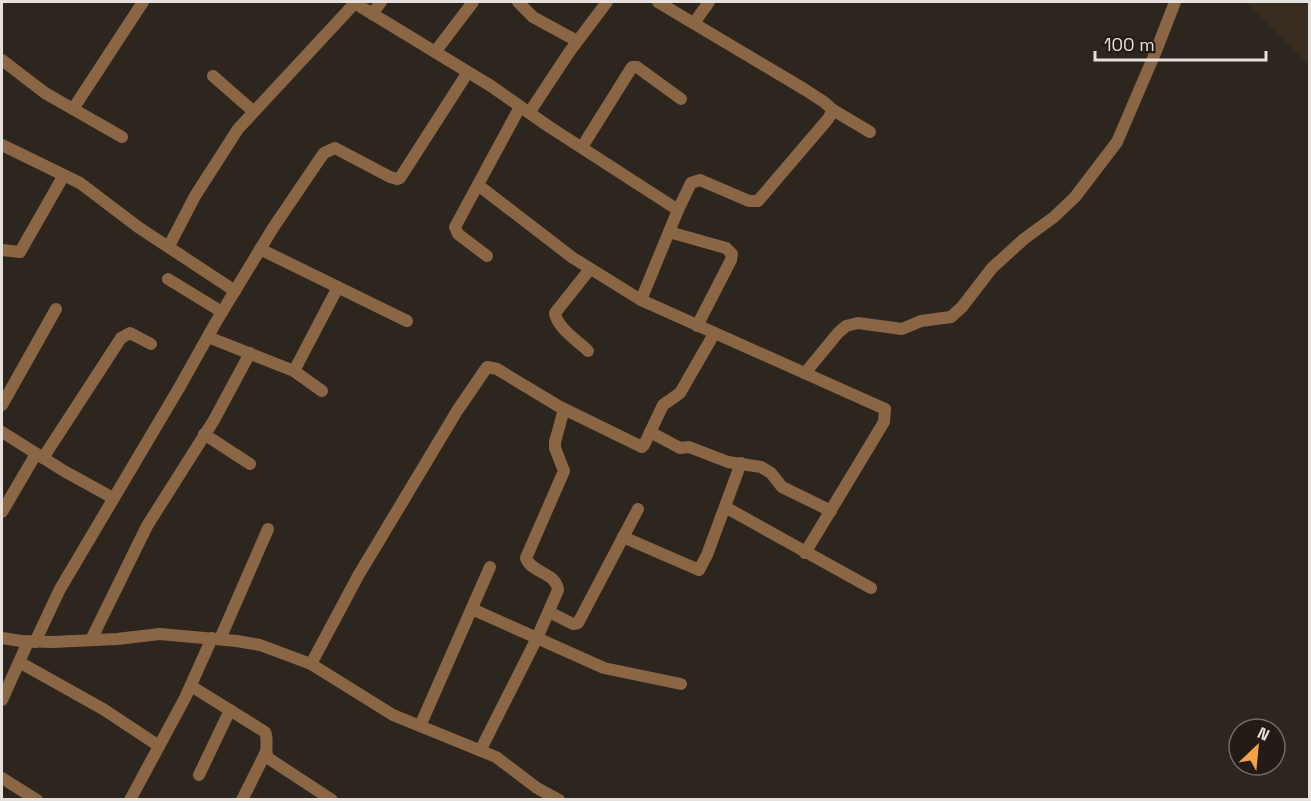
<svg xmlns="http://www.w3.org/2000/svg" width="1311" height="801" font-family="'Space Grotesk',sans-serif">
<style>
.built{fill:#392d22}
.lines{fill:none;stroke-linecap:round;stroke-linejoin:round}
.street{stroke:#8b6644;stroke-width:12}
</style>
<rect width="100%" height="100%" fill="#2d261f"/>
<polygon class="built" points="1246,2 1309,2 1309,65"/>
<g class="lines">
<g class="street">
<polyline points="353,2 491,86 548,126 678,210"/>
<polyline points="518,2 533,17 577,41"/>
<polyline points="372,14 381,2"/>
<polyline points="694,23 709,2"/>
<polyline points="435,52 473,2"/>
<polyline points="2,60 45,93 122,137"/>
<polyline points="213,76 253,111"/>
<polyline points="73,109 143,2"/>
<polyline points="833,110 870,132"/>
<polyline points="529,113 570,51 607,2"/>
<polyline points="2,145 80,183 138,227 235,291"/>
<polyline points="582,147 632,67 637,67 681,99"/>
<polyline points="478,185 573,258 641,300 885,409 884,422 805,553"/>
<polyline points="669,232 726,248 732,254 731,260 697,326"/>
<polyline points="169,246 195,196 238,129 355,3"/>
<polyline points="260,249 407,321"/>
<polyline points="2,250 20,252 64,175"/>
<polyline points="487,256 458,234 455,227 520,107"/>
<polyline points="168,279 222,312"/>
<polyline points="641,300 678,210 691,183 700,180 749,201 758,201 828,119 833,110 824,102 804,89 658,2"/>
<polyline points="208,337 294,371 322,391"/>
<path d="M588 351C578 341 557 328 555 313L590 269"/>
<polyline points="294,371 338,287"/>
<polyline points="805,373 838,333 846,326 858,323 902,329 921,321 951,317 962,307 992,268 1024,239 1054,217 1075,197 1117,142 1156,51 1175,2"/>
<polyline points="2,405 56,309"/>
<polyline points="2,432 64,471 113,498"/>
<polyline points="650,432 680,448 689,447 728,462 761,467 771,473 782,487 831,511"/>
<polyline points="204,434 250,464"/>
<polyline points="43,458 121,338 130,333 151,344"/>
<polyline points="725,507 871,588"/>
<polyline points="2,512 36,454"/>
<polyline points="623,537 699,570 707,555 741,463"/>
<polyline points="472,609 604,668 681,684"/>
<polyline points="549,612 573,624 578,623 638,509"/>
<polyline points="2,638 21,641 52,642 117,639 160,634 237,641 260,645 311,664 393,715 496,757 537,788 559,800"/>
<polyline points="220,639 268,529"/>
<polyline points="91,640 147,526 214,420 250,353"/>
<polyline points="35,642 60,589 179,388 216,322 273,228 319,160 324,153 335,148 390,177 397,179 400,178 468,72"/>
<polyline points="19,662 103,709 159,746"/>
<polyline points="311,664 358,576 457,411 487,367 497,369 560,407 642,447 644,445 663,405 680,393 714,334"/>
<path d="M191 686 265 732C269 740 264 749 268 758L332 800"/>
<polyline points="2,700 28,642"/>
<polyline points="420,726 490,567"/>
<path d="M481 749 537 638 558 590C556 572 531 573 526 558L564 471 555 448V442L564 409"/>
<polyline points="199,775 230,710"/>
<polyline points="2,778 37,800"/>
<polyline points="130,800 185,698 212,638"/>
<polyline points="242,800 266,752"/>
</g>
</g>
<rect width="1311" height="801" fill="none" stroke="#e6e1dd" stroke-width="6"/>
<g transform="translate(1257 747) rotate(26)"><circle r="28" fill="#231c16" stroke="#716b66" stroke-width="1.5"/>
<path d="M0-4.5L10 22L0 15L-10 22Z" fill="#f7a149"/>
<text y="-9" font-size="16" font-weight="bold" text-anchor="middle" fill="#e6e1dd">N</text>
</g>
<path d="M1095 51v9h171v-9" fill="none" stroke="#e6e1dd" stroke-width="3"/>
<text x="1104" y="51" font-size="18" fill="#e6e1dd" stroke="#231c16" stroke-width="4.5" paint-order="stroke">100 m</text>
</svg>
